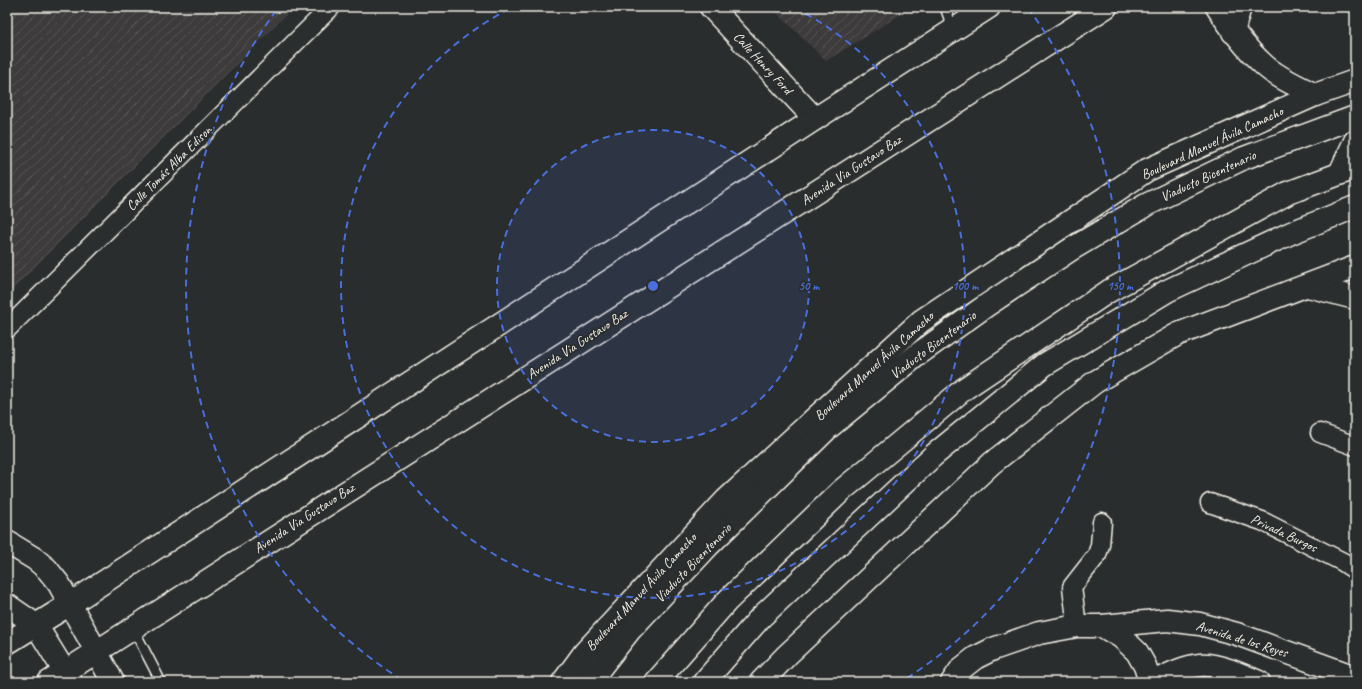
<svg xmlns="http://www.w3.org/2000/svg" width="1362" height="689" font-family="Caveat,sans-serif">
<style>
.industrial{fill:url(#industrial-furrows)}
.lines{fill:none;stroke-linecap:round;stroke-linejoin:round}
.lane-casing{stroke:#f4f1e8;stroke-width:12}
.street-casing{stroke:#f4f1e8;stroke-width:21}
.secondary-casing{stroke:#f4f1e8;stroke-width:25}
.primary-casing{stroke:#f4f1e8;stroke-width:25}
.highway-casing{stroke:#f4f1e8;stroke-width:25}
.lane{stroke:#2a2d2e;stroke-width:9}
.street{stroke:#2a2d2e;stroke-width:18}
.secondary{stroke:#2a2d2e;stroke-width:22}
.primary{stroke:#2a2d2e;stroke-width:22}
.highway{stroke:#2a2d2e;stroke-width:22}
.ring{fill:none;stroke:#486fdb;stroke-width:2;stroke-dasharray:7 5}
.labels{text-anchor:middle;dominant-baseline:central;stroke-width:3.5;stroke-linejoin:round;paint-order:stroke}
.street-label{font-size:14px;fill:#f4f1e8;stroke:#2a2d2e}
.centre{fill:#486fdb;stroke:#2a2d2e;stroke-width:2}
.ring-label{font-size:12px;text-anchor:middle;font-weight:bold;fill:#486fdb;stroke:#2a2d2e;stroke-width:3.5;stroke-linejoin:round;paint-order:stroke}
</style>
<defs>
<pattern id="industrial-furrows" width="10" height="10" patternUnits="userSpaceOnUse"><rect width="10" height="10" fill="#3d3a3a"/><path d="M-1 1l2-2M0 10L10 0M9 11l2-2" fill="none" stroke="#5a5756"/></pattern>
</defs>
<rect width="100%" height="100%" fill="#2a2d2e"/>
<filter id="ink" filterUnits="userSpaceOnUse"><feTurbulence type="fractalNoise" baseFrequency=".025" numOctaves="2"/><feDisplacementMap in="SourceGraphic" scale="8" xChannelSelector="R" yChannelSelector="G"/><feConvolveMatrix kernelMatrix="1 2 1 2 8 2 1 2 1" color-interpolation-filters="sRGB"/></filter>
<g filter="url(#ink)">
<g class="industrial">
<polygon points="7,7 293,7 7,295"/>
<polygon points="771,7 913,7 826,61"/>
</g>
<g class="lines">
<g class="lane-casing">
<g id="lane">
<polyline points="945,7 953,30"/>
<polyline points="133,628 161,682"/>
</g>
</g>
<g class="street-casing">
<g id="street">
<polyline points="7,329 331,7"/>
<polyline points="1320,433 1355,446"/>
<polyline points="1210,503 1262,521 1343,562 1355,570"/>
<polyline points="1077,626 1072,587 1097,555 1100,545 1102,522"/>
</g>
</g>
<g class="secondary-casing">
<g id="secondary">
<polyline points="711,7 815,119"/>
<polyline points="7,542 35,559 47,569 59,584 113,682"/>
<polyline points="7,605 36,625 71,682"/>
<polyline points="1102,626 1167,620 1200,624 1237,634 1355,677"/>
<polyline points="952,682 961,669 975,658 993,649 1039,633 1077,626 1102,626 1121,637 1137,652 1145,666 1150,682"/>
<path d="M1153 682C1168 675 1183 667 1200 665 1216 663 1244 676 1259 682"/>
</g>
</g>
<g class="primary-casing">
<g id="primary">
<path d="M1217 7C1231 28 1245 48 1264 65 1278 78 1298 86 1315 95"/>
<polyline points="1233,32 1240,7"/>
<polyline points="1308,286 1355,298"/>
<polyline points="7,643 70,604 815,119 989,7"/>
<polyline points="49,682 1106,7"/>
<polyline points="563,682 585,652 726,500 921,321 1147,170 1315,95 1355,81"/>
<polyline points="761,682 787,655 992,463 1095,382 1178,334 1355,267"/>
</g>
</g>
<g class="highway-casing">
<g id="highway">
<polyline points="1340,173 1355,141"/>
<polyline points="589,682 630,630 708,546 828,428 917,355 987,305 1070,250 1146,205 1244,158 1355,117"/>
<polyline points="656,682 727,601 841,491 964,389 1109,291 1288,193 1355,168"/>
<polyline points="704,682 760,618 934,455 1044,365 1167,291 1291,233 1355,207"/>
</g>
</g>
<use href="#lane" class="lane"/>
<use href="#street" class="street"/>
<use href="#secondary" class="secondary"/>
<use href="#primary" class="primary"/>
<use href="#highway" class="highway"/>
</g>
</g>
<circle cx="653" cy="286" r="156" fill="#486fdb" fill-opacity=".12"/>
<g class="ring">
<circle cx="653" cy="286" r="156"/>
<path d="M795 8A312 312 0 1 1 511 8"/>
<path d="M402 680A467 467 0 0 1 278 8M1028 8A467 467 0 0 1 904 680"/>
</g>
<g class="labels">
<g class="street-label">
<text transform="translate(763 63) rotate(47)">Calle Henry Ford</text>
<text transform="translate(1212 143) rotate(-25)">Boulevard Manuel Ávila Camacho</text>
<text transform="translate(169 168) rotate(-45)">Calle Tomás Alba Edison</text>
<text transform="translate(851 170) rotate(-33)">Avenida Via Gustavo Baz</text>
<text transform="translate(1208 176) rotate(-25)">Viaducto Bicentenario</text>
<text transform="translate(577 344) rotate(-33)">Avenida Via Gustavo Baz</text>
<text transform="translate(933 345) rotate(-37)">Viaducto Bicentenario</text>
<text transform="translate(874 366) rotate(-42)">Boulevard Manuel Ávila Camacho</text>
<text transform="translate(304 518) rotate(-33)">Avenida Via Gustavo Baz</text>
<text transform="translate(1284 533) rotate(25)">Privada Burgos</text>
<text transform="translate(693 563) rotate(-46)">Viaducto Bicentenario</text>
<text transform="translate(641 592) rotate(-47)">Boulevard Manuel Ávila Camacho</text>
<text transform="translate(1242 639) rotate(17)">Avenida de los Reyes</text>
</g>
</g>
<circle cx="653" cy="286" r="6" class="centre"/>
<g class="ring-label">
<text x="809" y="290">50 m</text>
<text x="965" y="290">100 m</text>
<text x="1120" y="290">150 m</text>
</g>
<rect width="1362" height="689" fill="none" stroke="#2a2d2e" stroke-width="24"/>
<rect x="12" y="12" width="1338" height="665" fill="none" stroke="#f4f1e8" stroke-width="1.5" filter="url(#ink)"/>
</svg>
